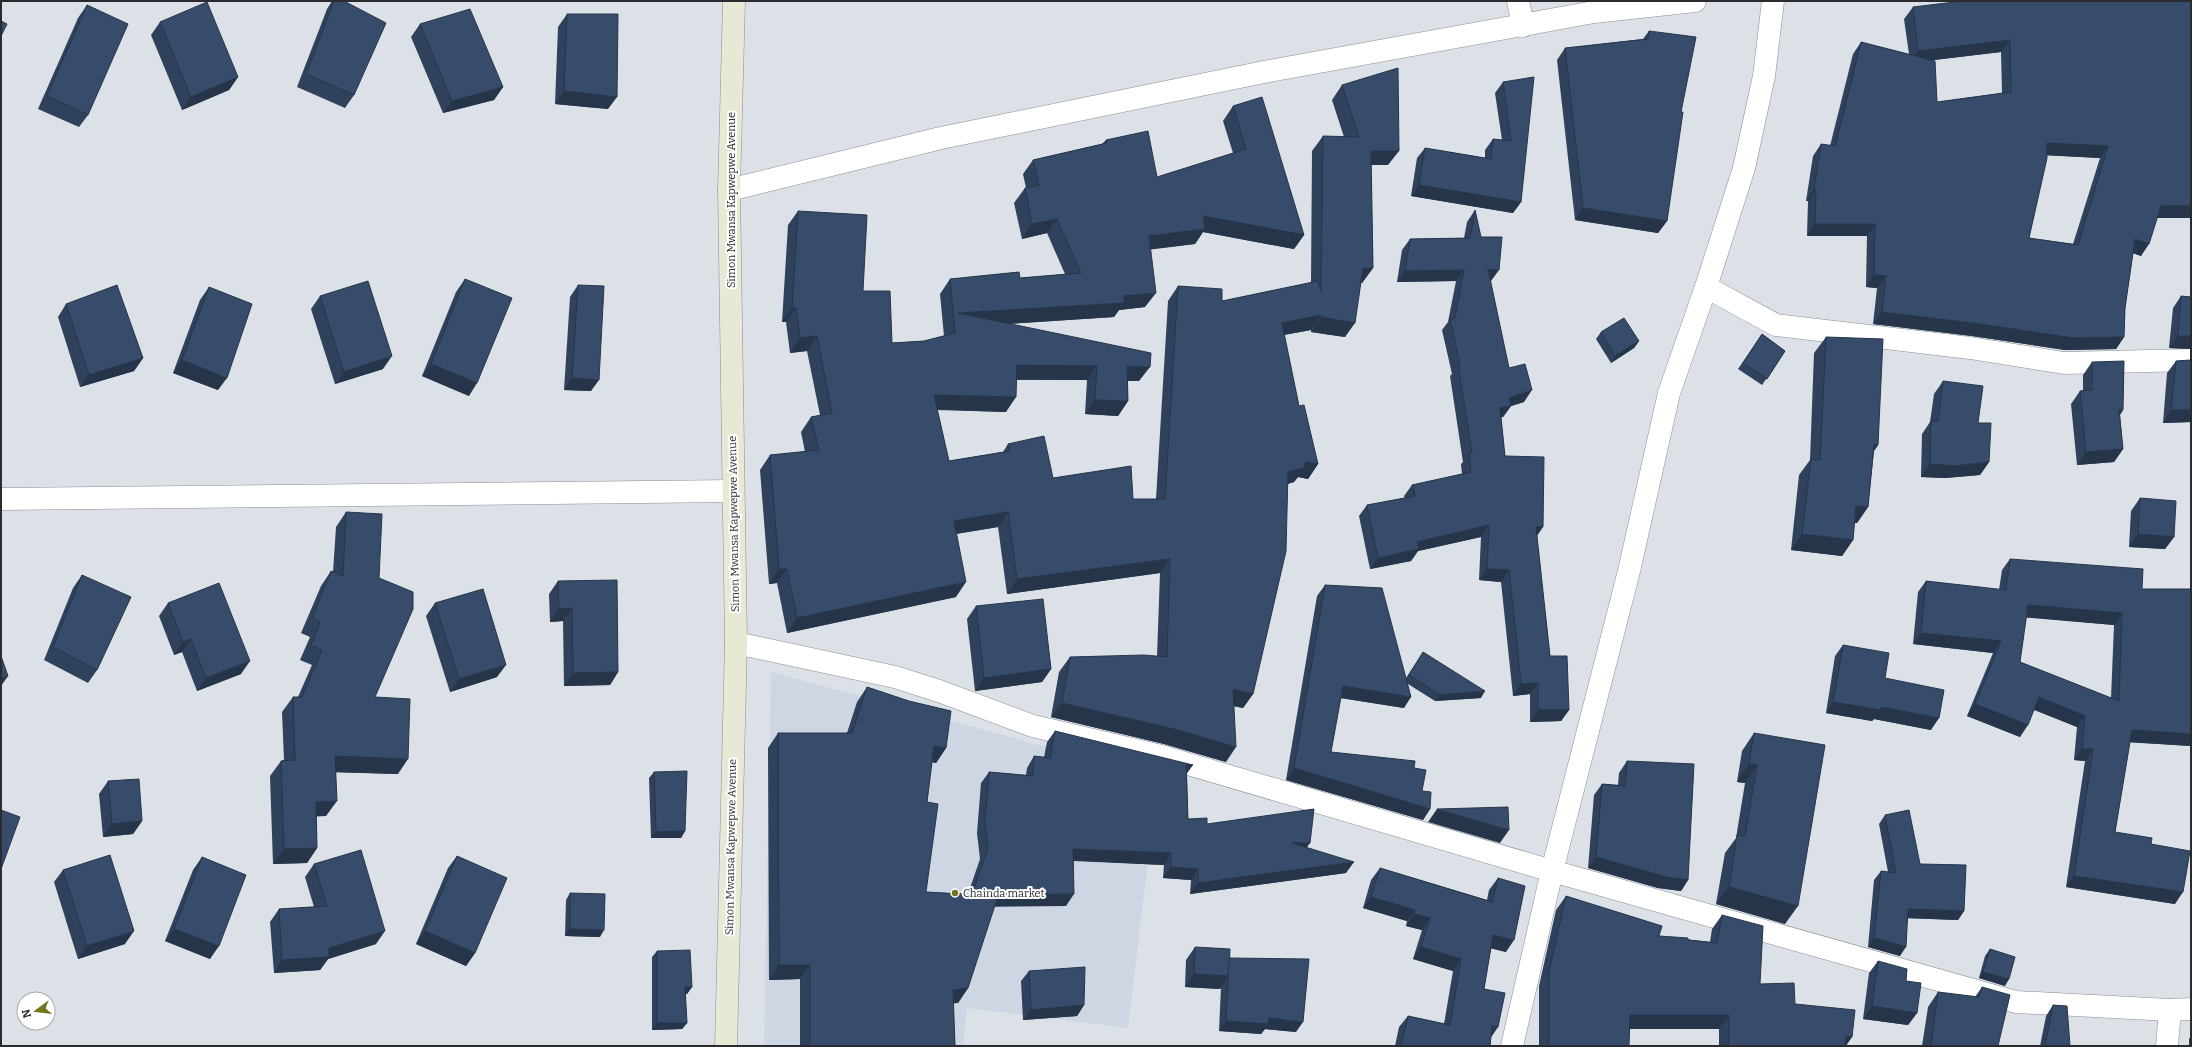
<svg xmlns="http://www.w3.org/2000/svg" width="2192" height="1047" font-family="Bitter,serif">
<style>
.built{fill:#cdd6e2}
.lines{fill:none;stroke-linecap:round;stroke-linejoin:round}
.minor-casing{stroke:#898d93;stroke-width:23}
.secondary-casing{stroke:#898d93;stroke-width:23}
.minor{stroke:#fff;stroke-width:22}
.secondary{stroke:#e8e9d5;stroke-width:22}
.wall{fill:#2f415b;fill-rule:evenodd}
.shaded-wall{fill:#26354a}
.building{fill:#374c6a;stroke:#26354a;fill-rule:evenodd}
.poi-dot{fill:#73761e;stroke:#fff;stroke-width:1.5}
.labels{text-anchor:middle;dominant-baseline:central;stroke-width:4;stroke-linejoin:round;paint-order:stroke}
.street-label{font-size:11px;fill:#2a2b2e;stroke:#fff}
.poi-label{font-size:11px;fill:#2a2b2e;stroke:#fff;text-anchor:start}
</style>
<rect width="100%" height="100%" fill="#dce1e7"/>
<polygon class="built" points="771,672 1158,777 1128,1028 967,1008 963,1046 764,1046"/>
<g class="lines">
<g class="minor-casing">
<g id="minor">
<polyline points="1518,1 1523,26"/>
<polyline points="729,190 941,138 1264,72 1594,12 1695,1"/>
<polyline points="1706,287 1776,325 1970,348 2064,363 2191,360"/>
<polyline points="1,499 733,491"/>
<polyline points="736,643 895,677 939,691 1033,726 1161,756 1552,871 2016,1002 2170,1010 2191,1009"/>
<polyline points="1512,1046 1552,871 1629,571 1669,393 1706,287 1744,168 1764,76 1773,1"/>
<polyline points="2167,1046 2170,1010"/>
</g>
</g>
<g class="secondary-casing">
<polyline id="secondary" points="726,1046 736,643 729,190 734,1"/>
</g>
<use href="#minor" class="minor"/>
<use href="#secondary" class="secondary"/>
</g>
<g class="wall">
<polygon points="332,1 344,1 354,95 345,108 297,87 327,9"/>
<path d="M2191 1V218H2157L2141 256 2133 253 2125 308 2124 337 2116 349 2065 350 1972 336 1873 324 1877 288 1866 287 1867 236H1807L1808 201H1806L1813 156 1821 144 1830 146 1853 54 1861 42 1909 54 1904 19 1913 7ZM2001 52 2002 93 1937 102 1932 60ZM2047 155 2100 158 2073 244 2029 238Z"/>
<polygon points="87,5 88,115 79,127 38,109 78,18"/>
<polygon points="567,14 608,109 555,104 558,27"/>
<polygon points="160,22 238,77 229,90 182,110 151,35"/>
<polygon points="420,24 503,87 494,100 443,113 411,37"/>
<polygon points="1649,31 1681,112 1667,221 1658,233 1575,220 1557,60 1565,48 1643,39"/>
<polygon points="1503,82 1521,202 1513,213 1411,196 1417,158 1425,148 1485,158 1485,150 1493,139 1502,140 1495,93"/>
<polygon points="1342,85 1388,165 1371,165 1373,268 1362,283 1361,283 1345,337 1311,332 1311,330 1284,335 1299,406 1318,464 1308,479 1298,477 1294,482 1287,484 1253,694 1243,708 1234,706 1226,762 1164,744 1051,717 1059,672 1070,657 1157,656 1160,573 1007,594 998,527 956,534 956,597 787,633 777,583 769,584 760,470 770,455 805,452 801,432 811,417 820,415 807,351 790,353 786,322 782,322 788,225 798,211 863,291 892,343 924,341 944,336 940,294 950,279 1020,278 1065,274 1047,233 1022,239 1014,203 1025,188 1026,188 1023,174 1033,160 1102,144 1106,140 1157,177 1233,153 1223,121 1233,106 1304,235 1294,249 1203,232 1195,244 1150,249 1145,307 1119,310 1114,317 1010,324 1139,381 1128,381 1128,401 1118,416 1085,414 1087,380 1017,380 1006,412 937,410 949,461 1003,452 1008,444 1053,478 1133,499 1156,499 1168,301 1178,286 1222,301 1311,283 1312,151 1323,136 1344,137 1332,100"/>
<polygon points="1475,210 1509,368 1524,402 1511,406 1503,417 1501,417 1505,456 1537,536 1550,656 1569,710 1561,721 1530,722 1530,694 1513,696 1501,582 1479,580 1481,537 1418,551 1411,561 1370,569 1359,516 1367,505 1405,498 1404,496 1412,485 1462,474 1461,464 1463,462 1450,376 1452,374 1442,330 1448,322 1456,281 1397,282 1402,250 1410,239 1464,238 1467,222"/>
<polygon points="465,279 469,396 422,376 456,292"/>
<polygon points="578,285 591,391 564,390 570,297"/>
<polygon points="209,287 218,390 173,373 200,300"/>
<polygon points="320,296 383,369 335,384 311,309"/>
<polygon points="2181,296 2191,297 2191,349 2169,348 2173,308"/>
<polygon points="66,304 143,358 134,371 80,387 58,317"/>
<polygon points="1601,332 1639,341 1634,348 1611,363 1596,339"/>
<polygon points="1762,334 1785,351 1762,385 1738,369"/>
<polygon points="1826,337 1878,445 1874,451 1868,507 1857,523 1854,523 1853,540 1842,556 1791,550 1799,475 1810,460 1814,353"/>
<polygon points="2191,360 2191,423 2191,422 2163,423 2167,373 2176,361"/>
<polygon points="2092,362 2123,410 2120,415 2123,449 2114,462 2077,465 2071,404 2080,391 2083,391 2083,375"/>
<polygon points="1943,381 1978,423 1989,462 1980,475 1945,478 1921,477 1922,434 1930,422 1934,394"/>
<polygon points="2140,498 2174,537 2165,549 2129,547 2131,511"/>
<polygon points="346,512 379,578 375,697 398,774 336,772 326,816 316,816 317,848 307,863 273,864 270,776 281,761 284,760 282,712 293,697 298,697 312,665 300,660 310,637 301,633 321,586 331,571 333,572 336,527"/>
<path d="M2010 559 2142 589 2191 746 2130 742 2115 832 2151 844 2175 904 2066 887 2085 761 2074 760 2077 727 2034 710 2020 737 1967 716 1993 653 1913 644 1918 592 1926 581 1999 590 2002 570ZM2026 617 2114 625 2111 698 2020 662Z"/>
<polygon points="82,575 97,670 88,683 44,660 73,588"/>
<polygon points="558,581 618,672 610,685 564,686 563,621 550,622 549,594"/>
<polygon points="1325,585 1406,678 1423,652 1481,698 1435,701 1408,684 1404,708 1340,698 1331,752 1422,791 1430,809 1423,820 1286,780 1317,596"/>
<polygon points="168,603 241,674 197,691 182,652 174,655 159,616"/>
<polygon points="435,603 497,677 450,692 426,616"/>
<polygon points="976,606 1051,669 1042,682 975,691 967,619"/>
<polygon points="1843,645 1885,678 1931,730 1874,719 1872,721 1826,713 1835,656"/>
<polygon points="867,687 946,748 936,763 932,762 927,802 926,892 968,894 980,859 977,833 981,783 989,772 1026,775 1027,768 1034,756 1044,757 1047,742 1055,731 1187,774 1188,819 1207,824 1307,848 1346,873 1190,894 1191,880 1163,878 1164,865 1073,861 1066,906 994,906 968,988 958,1003 953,1003 955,1046 800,1046 800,979 769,980 768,748 778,733 847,733 857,702"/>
<polygon points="1754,733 1785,924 1716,904 1725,853 1736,838 1745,783 1737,782 1742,751"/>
<polygon points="1627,761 1688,880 1681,891 1658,888 1588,868 1594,795 1602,784 1618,785 1619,773"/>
<polygon points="654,772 685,831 681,838 651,838 649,778"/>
<polygon points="108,781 142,821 133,834 103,837 99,794"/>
<polygon points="1885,815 1920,864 1964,911 1958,920 1908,918 1900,956 1868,947 1874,880 1881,871 1888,872 1879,824"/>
<polygon points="457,856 475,953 466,966 416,944 448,868"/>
<polygon points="202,857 210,959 165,941 193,870"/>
<polygon points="314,864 376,944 328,959 320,970 274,973 270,922 279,909 314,907 305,877"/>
<polygon points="1380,868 1487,900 1489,890 1498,878 1506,952 1491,948 1484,989 1491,1038 1490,1046 1395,1046 1399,1027 1408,1016 1444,1024 1453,971 1413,959 1422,930 1406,926 1407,921 1363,908 1371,880"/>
<polygon points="63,870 125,944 78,959 54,882"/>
<polygon points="570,893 600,937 565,936 566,900"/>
<polygon points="1566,896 1659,936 1710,942 1712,929 1722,915 1760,984 1795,1004 1846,1046 1719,1046 1719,1029 1629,1029 1629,1046 1539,1046 1539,986 1556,910"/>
<polygon points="1195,947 1229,958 1296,1032 1265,1029 1261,1034 1219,1031 1221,987 1220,989 1185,987 1186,960"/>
<polygon points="1990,949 2005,986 1979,978 1985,956"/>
<polygon points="657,951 692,987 687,994 685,994 687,1023 682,1029 652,1030 652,957"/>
<polygon points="1878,961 1906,981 1917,1013 1908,1025 1863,1019 1869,973"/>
<polygon points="1029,971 1084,1005 1077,1016 1023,1020 1021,981"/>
<polygon points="1982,987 1998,1046 1922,1046 1928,1007 1938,992 1975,997"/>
<polygon points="2053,1005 2070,1046 2040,1046 2046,1016"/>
<polygon points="2191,1036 2191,1046 2189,1046 2189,1039"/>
</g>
<g class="shaded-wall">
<polygon points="2010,40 2001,52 1910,63 1918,51"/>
<polygon points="238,77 229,90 182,110 191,97"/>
<polygon points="503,87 494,100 443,113 452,101"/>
<polygon points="564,91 617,97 608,109 555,104"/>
<polygon points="2047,143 2108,146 2100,158 2039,155"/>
<polygon points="1371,151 1399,151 1388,165 1360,165"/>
<polygon points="1419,185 1521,202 1513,213 1411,196"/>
<polygon points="1814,189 1816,189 1808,201 1806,201"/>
<polygon points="2161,206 2191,206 2191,218 2152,218"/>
<polygon points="1583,208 1667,221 1658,233 1575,220"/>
<polygon points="1203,216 1304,235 1294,249 1203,232 1195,244 1139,251 1149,236"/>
<polygon points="1057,219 1047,233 1022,239 1032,224"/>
<polygon points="1815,224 1875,224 1867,236 1807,236"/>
<polygon points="2135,239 2149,244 2141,256 2127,251"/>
<polygon points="1363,268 1373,268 1362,283 1353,283"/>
<polygon points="1488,269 1499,270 1491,281 1480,280"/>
<polygon points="1464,270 1456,281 1397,282 1405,271"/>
<polygon points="1874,275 1886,276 1877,288 1866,287"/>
<polygon points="1156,293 1145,307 1119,310 1114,317 955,327 958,313"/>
<polygon points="792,308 796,308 786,322 782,322"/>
<polygon points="1882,312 2124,337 2116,349 2065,350 1972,336 1873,324"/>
<polygon points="1321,315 1311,330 1272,337 1282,323"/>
<polygon points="1321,317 1355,323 1345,337 1311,332"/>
<polygon points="817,336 807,351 790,353 800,338"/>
<polygon points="2178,336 2191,336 2191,349 2169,348"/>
<polygon points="1639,341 1634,348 1611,363 1615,356"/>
<polygon points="392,356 383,369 335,384 344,372"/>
<polygon points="143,358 134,371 80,387 89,375"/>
<polygon points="182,360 227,378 218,390 173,373"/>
<polygon points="431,364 477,383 469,396 422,376"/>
<polygon points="1017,365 1097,366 1087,380 1007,379"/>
<polygon points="1127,366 1150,367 1139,381 1117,381"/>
<polygon points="572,378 599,380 591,391 564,390"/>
<polygon points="1532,390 1524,402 1511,406 1503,417 1492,420 1500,408 1509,398"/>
<polygon points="934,395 1016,397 1006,412 924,409"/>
<polygon points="1095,400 1128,401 1118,416 1085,414"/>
<polygon points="2119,410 2123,410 2114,423"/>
<polygon points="2171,410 2191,410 2191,422 2163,423"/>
<polygon points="1874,445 1878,445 1867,461"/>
<polygon points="2123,449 2114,462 2077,465 2086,452"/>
<polygon points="1306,462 1318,464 1308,479 1298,477 1294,482 1278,487 1288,472"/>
<polygon points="1989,462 1980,475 1945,478 1921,477 1930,464"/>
<polygon points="1856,506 1868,507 1857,523 1845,522"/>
<polygon points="1008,512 998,527 943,536 954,521"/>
<polygon points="1489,525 1481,537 1418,551 1411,561 1370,569 1378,558 1417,542"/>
<polygon points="1536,527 1543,527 1535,539"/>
<polygon points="1802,534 1853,540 1842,556 1791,550"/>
<polygon points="2138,534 2174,537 2165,549 2129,547"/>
<polygon points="1170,559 1160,573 1007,594 1017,579"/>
<polygon points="779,569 787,569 777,583 769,584"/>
<polygon points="1487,569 1509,570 1501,582 1479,580"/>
<polygon points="966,582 956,597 787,633 797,618"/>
<polygon points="2028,605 2122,613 2114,625 2020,617"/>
<polygon points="572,608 563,621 550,622 559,609"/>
<polygon points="1921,633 2001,641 1993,653 1913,644"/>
<polygon points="191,639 182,652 174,655 183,642"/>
<polygon points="250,661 241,674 197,691 206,678"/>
<polygon points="506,665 497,677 450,692 459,679"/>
<polygon points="1051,669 1042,682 975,691 984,678"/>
<polygon points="618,672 610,685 564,686 573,673"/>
<polygon points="8,676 1,686 1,678"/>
<polygon points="1538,683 1530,694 1513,696 1521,684"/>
<polygon points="1343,686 1411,697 1404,708 1335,697"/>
<polygon points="1233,689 1253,694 1243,708 1223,704"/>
<polygon points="1485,691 1481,698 1435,701 1440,695"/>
<polygon points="2039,697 2085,716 2077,727 2031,708"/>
<polygon points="1833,702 1881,707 1939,718 1931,730 1874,719 1872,721 1826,713"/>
<polygon points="1062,703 1174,729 1236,747 1226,762 1164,744 1051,717"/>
<polygon points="1975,704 2028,725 2020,737 1967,716"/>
<polygon points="1538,710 1569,710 1561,721 1530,722"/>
<polygon points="2132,730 2191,734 2191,746 2124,742"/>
<polygon points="934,746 946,748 936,763 924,760"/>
<polygon points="2082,749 2093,749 2085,761 2074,760"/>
<polygon points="335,756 408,759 398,774 325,772"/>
<polygon points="1749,764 1757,765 1745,783 1737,782"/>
<polygon points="1186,765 1193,765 1185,776"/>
<polygon points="1294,768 1430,809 1423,820 1286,780"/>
<polygon points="337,801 326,816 305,817 316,802"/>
<polygon points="1437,809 1509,830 1500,843 1428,822"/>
<polygon points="142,821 133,834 103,837 112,824"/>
<polygon points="685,831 681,838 651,838 656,832"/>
<polygon points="1292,843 1310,843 1302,854"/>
<polygon points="317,848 307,863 273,864 284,849"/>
<polygon points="1073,849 1171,853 1164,865 1065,860"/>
<polygon points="1596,857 1688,880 1681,891 1658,888 1588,868"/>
<polygon points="1354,862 1346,873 1190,894 1198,883"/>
<polygon points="1171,867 1198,869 1191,880 1163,878"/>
<polygon points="2074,876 2183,892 2175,904 2066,887"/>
<polygon points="1729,887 1798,906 1785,924 1716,904"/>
<polygon points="1074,894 1066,906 964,907 972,896"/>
<polygon points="1371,897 1415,910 1407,921 1363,908"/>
<polygon points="1908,909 1964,911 1958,920 1902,918"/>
<polygon points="1414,914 1430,918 1422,930 1406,926"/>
<polygon points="174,929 219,946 210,959 165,941"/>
<polygon points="570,929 604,930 600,937 565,936"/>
<polygon points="134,931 125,944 78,959 87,946"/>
<polygon points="385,931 376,944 328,959 320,970 274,973 282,960 329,948"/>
<polygon points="425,931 475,953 466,966 416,944"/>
<polygon points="1493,935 1514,940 1506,952 1485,947"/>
<polygon points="1874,938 1906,947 1900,956 1868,947"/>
<polygon points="1421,947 1461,959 1453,971 1413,959"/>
<polygon points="779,965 810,965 800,979 769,980"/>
<polygon points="1983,972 2009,979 2005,986 1979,978"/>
<polygon points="1194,974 1229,976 1220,989 1185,987"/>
<polygon points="685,987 692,987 687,994 680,994"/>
<polygon points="968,988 958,1003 942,1004 953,990"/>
<polygon points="1084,1005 1077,1016 1023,1020 1031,1010"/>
<polygon points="1872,1006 1917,1013 1908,1025 1863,1019"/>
<polygon points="1630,1015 1729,1015 1719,1029 1620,1029"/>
<polygon points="1269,1018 1303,1022 1296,1032 1265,1029 1261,1034 1219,1031 1226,1021"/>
<polygon points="657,1023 687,1023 682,1029 652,1030"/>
<polygon points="1492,1026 1498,1027 1490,1039"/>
<polygon points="1846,1036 1852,1037 1846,1046 1839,1046"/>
</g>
<g class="building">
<polygon points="334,1 344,1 386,23 354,95 306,74"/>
<path d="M1963 1H2191V206H2161L2149 244 2135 239 2125 308 2124 337 2073 338 1980 324 1882 312 1886 276 1874 275 1875 224H1815L1816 189H1814L1821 144 1835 146 1861 42 1935 61 1937 102 2011 92 2010 40 1918 51 1913 7ZM2047 143 2108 146 2078 245 2029 238 2047 158Z"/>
<polygon points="207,2 238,77 191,97 160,22"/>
<polygon points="87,5 128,24 88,115 47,96"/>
<polygon points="470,9 503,87 452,101 420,24"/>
<polygon points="567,14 618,14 617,97 564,91"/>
<polygon points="1,21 7,24 1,36"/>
<polygon points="1649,31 1696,37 1681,112 1683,112 1667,221 1583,208 1565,48 1648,39"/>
<polygon points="1398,68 1399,151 1371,151 1373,268 1363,268 1355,323 1321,317 1321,315 1282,323 1299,406 1304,405 1318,464 1306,462 1304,468 1288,472 1286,551 1253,694 1233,689 1236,747 1174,729 1062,703 1070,657 1144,655 1167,657 1170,559 1017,579 1008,512 954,521 966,582 797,618 787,569 779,569 770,455 819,450 811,417 832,413 817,336 800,338 796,308 792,308 798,211 867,215 863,291 890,291 892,343 924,341 955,333 950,279 1019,272 1020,278 1081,273 1057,219 1032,224 1025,188 1039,185 1033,160 1107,143 1106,140 1148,131 1157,177 1246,149 1233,106 1262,97 1304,235 1203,216 1205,229 1149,236 1156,293 1124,296 1124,303 958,313 1151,353 1150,367 1127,366 1128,401 1095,400 1097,366 1017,365 1016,397 934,395 949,461 1010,451 1008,444 1044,436 1053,478 1131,466 1133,499 1165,499 1178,286 1222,289 1222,301 1318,281 1321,291 1323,136 1359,137 1342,85"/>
<polygon points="1534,77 1521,202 1419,185 1425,148 1491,159 1493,139 1511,141 1503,82"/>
<polygon points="1475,210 1481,237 1502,237 1499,270 1488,269 1509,368 1525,364 1532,390 1509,398 1511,406 1500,408 1505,456 1544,457 1543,527 1536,527 1550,656 1567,656 1569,710 1538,710 1538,683 1521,684 1509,570 1487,569 1489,525 1417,542 1419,549 1378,558 1367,505 1415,496 1412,485 1471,472 1469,453 1472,453 1458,365 1460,365 1450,319 1455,318 1464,270 1405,271 1410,239 1470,238"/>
<polygon points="465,279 512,298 477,383 431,364"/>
<polygon points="368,281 392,356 344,372 320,296"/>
<polygon points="117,285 143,358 89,375 66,304"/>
<polygon points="578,285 604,286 599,380 572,378"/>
<polygon points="209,287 252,304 227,378 182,360"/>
<polygon points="2181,296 2191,297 2191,336 2178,336"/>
<polygon points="1624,318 1639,341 1615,356 1601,332"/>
<polygon points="1762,334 1785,351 1767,379 1743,363"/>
<polygon points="1826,337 1883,339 1878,445 1874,445 1868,507 1856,506 1853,540 1802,534 1811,459 1820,460"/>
<polygon points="2191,360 2191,410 2171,410 2176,361"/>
<polygon points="2124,361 2123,410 2119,410 2123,449 2086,452 2080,391 2092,390 2092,362"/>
<polygon points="1943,381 1983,386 1978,423 1991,423 1989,462 1954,466 1930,464 1931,421 1938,421"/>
<polygon points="2140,498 2176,501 2174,537 2138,534"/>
<polygon points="346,512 382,514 379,578 413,592 413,609 375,697 410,699 408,759 335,756 337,801 316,802 317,848 284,849 281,761 295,760 293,697 302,697 322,650 311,645 320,622 312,618 331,571 343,576"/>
<path d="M2010 559 2143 569 2142 589H2191V734L2132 730 2115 832 2152 838 2151 844 2190 851 2183 892 2074 876 2093 749H2082L2085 716 2039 697 2028 725 1975 704 2001 641 1921 633 1926 581 2006 590ZM2028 605 2122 613 2119 701 2020 662Z"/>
<polygon points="82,575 131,597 97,670 53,647"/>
<polygon points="617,580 618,672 573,673 572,608 559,609 558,581"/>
<polygon points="219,583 250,661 206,678 191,639 183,642 168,603"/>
<polygon points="1325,585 1382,588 1411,697 1343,686 1331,752 1415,761 1414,768 1426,770 1422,791 1431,792 1430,809 1294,768"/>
<polygon points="483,589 506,665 459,679 435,603"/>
<polygon points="1043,599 1051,669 984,678 976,606"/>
<polygon points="1843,645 1889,653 1885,678 1944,690 1939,718 1881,707 1880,710 1833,702"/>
<polygon points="1423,652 1485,691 1440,695 1409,675"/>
<polygon points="1,656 8,676 1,678"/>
<polygon points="867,687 909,701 951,711 946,748 934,746 927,802 938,804 926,892 998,896 968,988 953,990 955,1046 810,1046 810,965 779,965 778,733 852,733"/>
<polygon points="1055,731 1193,765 1186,765 1188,819 1207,818 1207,824 1314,809 1310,843 1292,843 1354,862 1198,883 1198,869 1171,867 1171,853 1073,849 1074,894 992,895 972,894 988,848 985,822 989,772 1033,776 1034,756 1050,758"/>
<polygon points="1754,733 1825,745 1798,906 1729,887 1737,835 1745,836 1757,765 1749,764"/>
<polygon points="1627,761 1694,764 1688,880 1666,877 1596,857 1602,784 1625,786"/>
<polygon points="687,771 685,831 656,832 654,772"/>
<polygon points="139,779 142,821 112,824 108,781"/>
<polygon points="1508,807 1509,830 1437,809"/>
<polygon points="1,810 20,817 1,869"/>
<polygon points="1909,810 1920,864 1966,865 1964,911 1908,909 1906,947 1874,938 1881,871 1896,873 1885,815"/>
<polygon points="361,850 385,931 329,948 329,957 282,960 279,909 327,906 314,864"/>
<polygon points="110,855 134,931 87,946 63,870"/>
<polygon points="457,856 507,878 475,953 425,931"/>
<polygon points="202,857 246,875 219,946 174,929"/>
<polygon points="1380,868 1492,902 1498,878 1525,886 1514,940 1493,935 1484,989 1505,993 1498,1027 1492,1026 1490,1046 1401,1046 1408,1016 1450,1025 1461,959 1421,947 1430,918 1414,914 1415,910 1371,897"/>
<polygon points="570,893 605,894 604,930 570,929"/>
<polygon points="1566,896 1662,926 1659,936 1688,938 1688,940 1717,943 1722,915 1763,926 1760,984 1794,983 1795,1004 1855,1010 1852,1037 1846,1036 1845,1046 1729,1046 1729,1015 1630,1015 1629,1046 1549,1046 1549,971"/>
<polygon points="1195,947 1230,949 1229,976 1194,974"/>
<polygon points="1990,949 2015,957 2009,979 1983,972"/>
<polygon points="690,950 692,987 685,987 687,1023 657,1023 657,951"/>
<polygon points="1229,958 1309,959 1303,1022 1269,1018 1268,1024 1226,1021"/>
<polygon points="1878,961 1907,969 1906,981 1921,983 1917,1013 1872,1006"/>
<polygon points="1085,967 1084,1005 1031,1010 1029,971"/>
<polygon points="1982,987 2010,995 1998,1046 1931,1046 1938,992 1979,997"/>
<polygon points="2053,1005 2067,1006 2070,1046 2045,1046"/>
</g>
<circle class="poi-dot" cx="955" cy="893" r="4"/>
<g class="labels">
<g class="street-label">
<text transform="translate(731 200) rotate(-90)">Simon Mwansa Kapwepwe Avenue</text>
<text transform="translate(734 524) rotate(-91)">Simon Mwansa Kapwepwe Avenue</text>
<text transform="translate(731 847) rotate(-89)">Simon Mwansa Kapwepwe Avenue</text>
</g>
<g class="poi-label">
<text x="963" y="893">Chainda market</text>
</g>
</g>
<rect width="2192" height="1047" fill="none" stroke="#2a2b2e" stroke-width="4"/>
<g transform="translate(36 1011) rotate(255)"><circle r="19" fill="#ffffff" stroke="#aaaaab"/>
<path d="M0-3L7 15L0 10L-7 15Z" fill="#73761e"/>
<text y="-6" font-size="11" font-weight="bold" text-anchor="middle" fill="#2a2b2e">N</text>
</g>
</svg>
